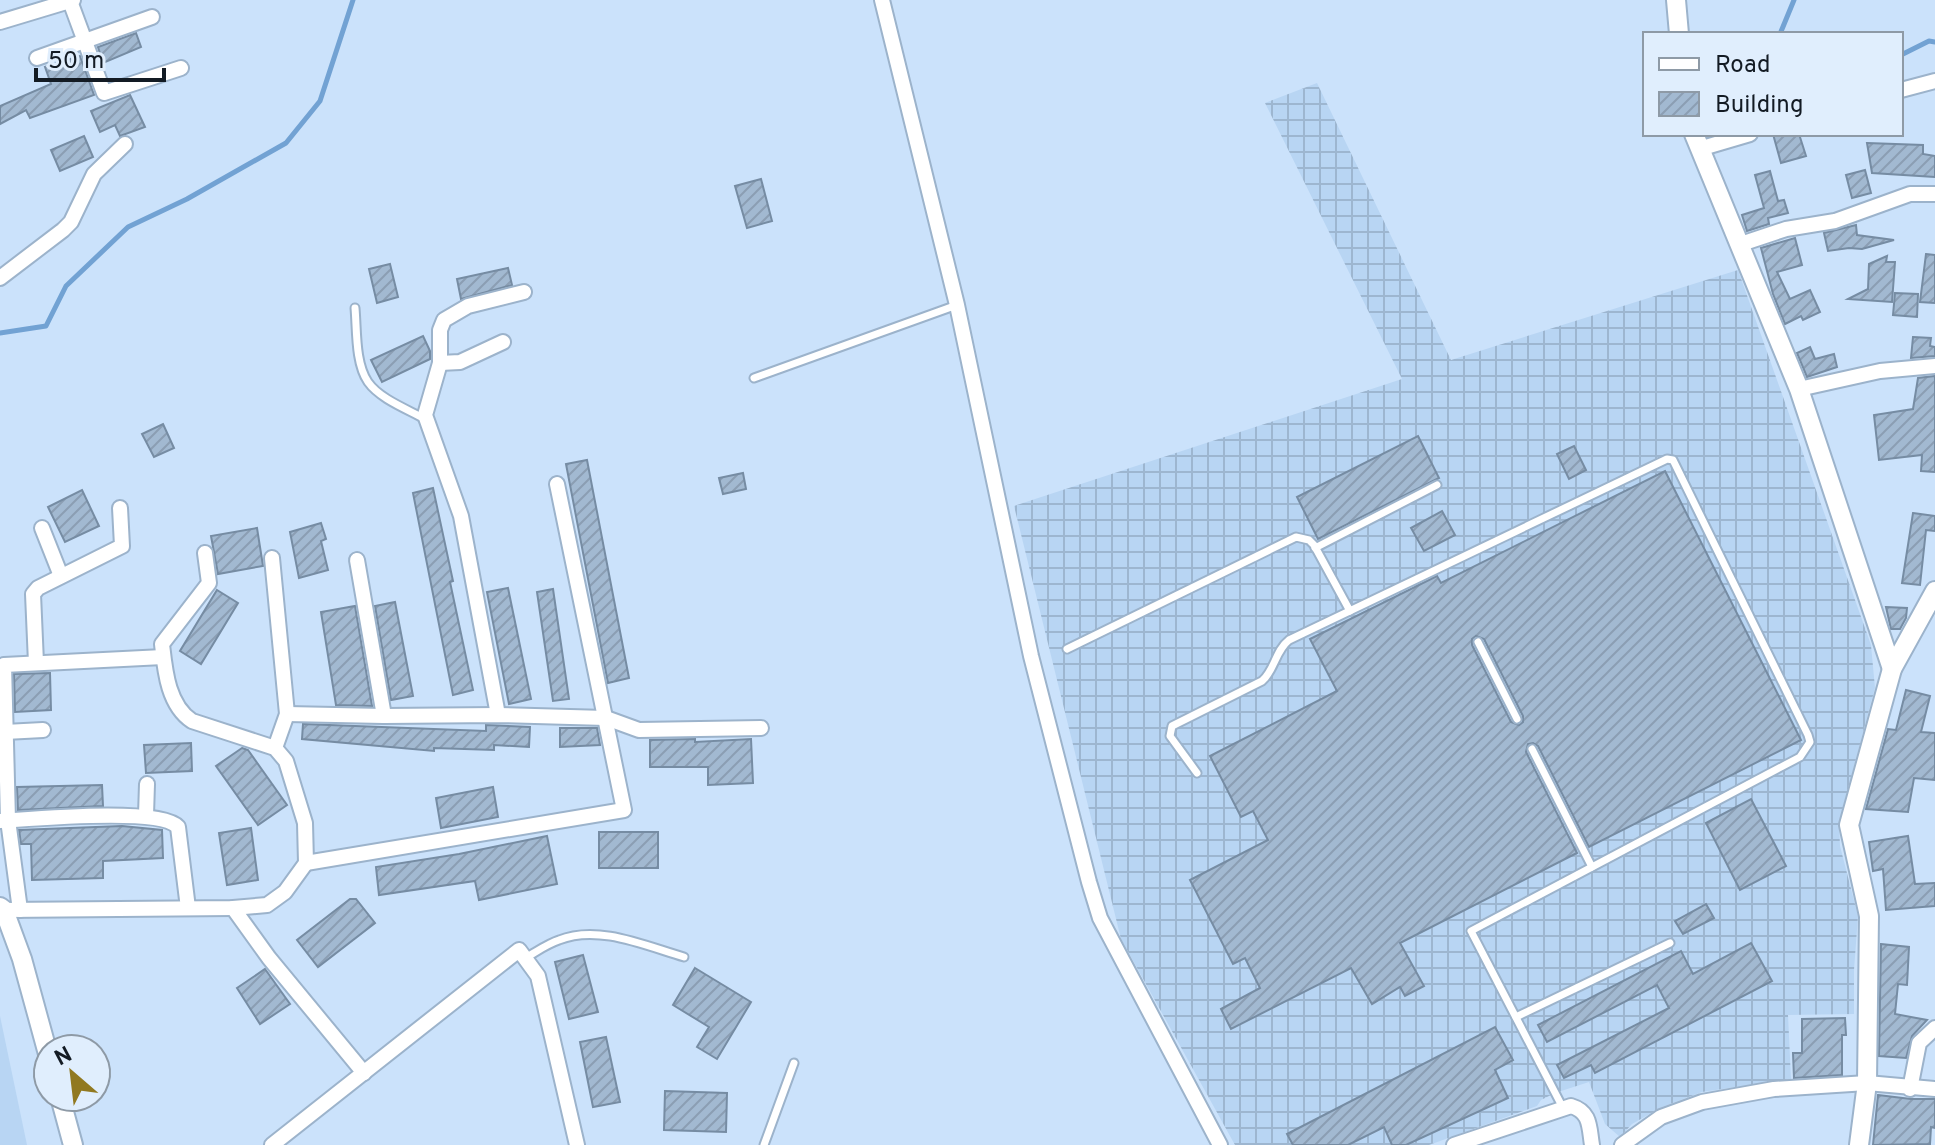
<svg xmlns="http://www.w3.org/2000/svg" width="1935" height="1145" font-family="Overpass,sans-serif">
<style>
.built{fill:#b8d5f3}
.industrial{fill:url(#industrial-grid)}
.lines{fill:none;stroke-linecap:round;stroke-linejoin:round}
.stream{stroke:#72a2d3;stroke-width:5}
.building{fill:url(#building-hatch);stroke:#768ca3;stroke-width:2;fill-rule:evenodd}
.service-casing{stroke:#9cb3cb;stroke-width:11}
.minor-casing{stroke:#9cb3cb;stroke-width:18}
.tertiary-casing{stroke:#9cb3cb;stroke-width:22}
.service{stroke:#fff;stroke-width:7}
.minor{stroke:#fff;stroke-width:14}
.tertiary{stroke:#fff;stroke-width:18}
</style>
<defs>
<pattern id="industrial-grid" width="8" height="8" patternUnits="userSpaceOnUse" patternTransform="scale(2)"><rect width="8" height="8" fill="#b8d5f3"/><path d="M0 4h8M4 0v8" fill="none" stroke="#9db6d0"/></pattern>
<pattern id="building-hatch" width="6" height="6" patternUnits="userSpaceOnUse" patternTransform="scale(2)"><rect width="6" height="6" fill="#a2b9d1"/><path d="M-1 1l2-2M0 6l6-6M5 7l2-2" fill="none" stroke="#8b9eb3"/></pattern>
</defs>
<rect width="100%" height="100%" fill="#cbe2fb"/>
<polygon class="built" points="0,1016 27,1145 0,1145"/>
<polygon class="industrial" points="1317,83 1451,360 1738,270 1871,645 1875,688 1839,822 1840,846 1858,916 1854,970 1854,1014 1788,1015 1791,1079 1702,1092 1662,1107 1632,1124 1620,1137 1605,1124 1589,1082 1555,1093 1541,1100 1537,1106 1429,1145 1235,1145 1121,939 1014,506 1402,379 1265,103"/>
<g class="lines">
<g class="stream">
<polyline points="1780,34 1794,0"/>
<polyline points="1901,55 1929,41 1935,42"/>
<polyline points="0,333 46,326 66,286 128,227 187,199 286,143 320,101 353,0"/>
</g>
</g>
<g class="building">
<polygon points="136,33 141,47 103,63 98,47"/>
<polygon points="80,56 94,95 30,118 26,110 0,124 0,106 51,84 45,67"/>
<polygon points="130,95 145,127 120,136 115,125 100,132 91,111"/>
<polygon points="1773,134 1799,134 1806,156 1781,163"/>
<polygon points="84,136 93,157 60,171 51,150"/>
<polygon points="1867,143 1923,145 1923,154 1935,156 1935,177 1872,173"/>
<polygon points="1865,170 1871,193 1852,198 1846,175"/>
<polygon points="1770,171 1778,201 1784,200 1788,213 1768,218 1769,224 1747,231 1742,215 1764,208 1755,175"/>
<polygon points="761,179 772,221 747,228 735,186"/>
<polygon points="1856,225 1857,235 1894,240 1862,249 1849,248 1828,251 1824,233"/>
<polygon points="1795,238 1802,265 1777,272 1790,299 1810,290 1820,312 1803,320 1801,316 1785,324 1773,294 1761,248"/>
<polygon points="1926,254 1935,255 1935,303 1920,302"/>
<polygon points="1887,256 1886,262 1895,262 1892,302 1848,299 1868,289 1869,264"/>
<polygon points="390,264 398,297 377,303 369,269"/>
<polygon points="508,268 512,285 461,299 457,279"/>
<polygon points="1895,293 1918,294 1917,317 1893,315"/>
<polygon points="423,336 430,351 430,359 382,382 371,360"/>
<polygon points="1913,337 1931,338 1930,346 1935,347 1935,356 1911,358"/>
<polygon points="1810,347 1815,359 1834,354 1837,367 1807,377 1797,353"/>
<polygon points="1935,376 1935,472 1921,471 1922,455 1879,460 1874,415 1913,409 1918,378"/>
<polygon points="163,424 174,448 154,457 142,434"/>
<polygon points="1418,436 1439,478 1318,539 1297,497"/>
<polygon points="1574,446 1586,470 1569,479 1557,454"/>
<polygon points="587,460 629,678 608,683 566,464"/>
<path d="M1665 471 1801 740 1589 847 1538 746 1533 743 1528 744 1526 752 1577 853 1400 943 1424 986 1405 996 1400 987 1372 1004 1351 968 1231 1029 1221 1009 1260 988 1245 958 1233 964 1190 880 1268 840 1253 811 1241 817 1210 756 1337 691 1310 639 1437 576 1441 583ZM1476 636 1484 639 1523 716V722L1519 725 1511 722 1472 645V639Z"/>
<polygon points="743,473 746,489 723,494 719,478"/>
<polygon points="433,488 453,581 450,582 473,690 453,695 413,493"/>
<polygon points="82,490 99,526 65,542 48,507"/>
<polygon points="1442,511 1455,535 1424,551 1411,528"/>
<polygon points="1913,513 1935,516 1935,531 1926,530 1920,585 1902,583"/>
<polygon points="321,523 326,539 321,541 328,570 299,578 290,532"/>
<polygon points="257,528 263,566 218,574 211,536"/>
<polygon points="508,588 531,699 509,704 487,592"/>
<polygon points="553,589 569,699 553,701 537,592"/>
<polygon points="217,590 238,603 201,664 180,651"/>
<polygon points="395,602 413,696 391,700 375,606"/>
<polygon points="355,606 372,706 336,705 321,612"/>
<polygon points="1886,607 1907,608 1906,618 1900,629 1891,629"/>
<polygon points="50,673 51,710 15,712 14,674"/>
<polygon points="1906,690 1930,696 1921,732 1935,733 1935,780 1914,778 1908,812 1866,809 1888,729 1896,730"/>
<polygon points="303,724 486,731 486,725 530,727 529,747 494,745 494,750 434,748 434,751 302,739"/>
<polygon points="560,728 597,728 600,745 560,747"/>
<polygon points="695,739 695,742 751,739 753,783 708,785 708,767 650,767 650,740"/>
<polygon points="191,743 192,771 146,773 144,745"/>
<polygon points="242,748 248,750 287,805 258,825 216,766"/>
<polygon points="102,785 103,806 18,810 17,787"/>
<polygon points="493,787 498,817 441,828 436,798"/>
<polygon points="1751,799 1786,866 1740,890 1706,823"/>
<polygon points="122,826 162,830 163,858 103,861 103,878 32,880 31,844 21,844 19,830"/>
<polygon points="251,828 258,880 227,885 219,833"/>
<rect x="599" y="832" width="59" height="36"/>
<polygon points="547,836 557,884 479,900 475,881 379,895 376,867 459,854"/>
<polygon points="1908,836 1915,884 1935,883 1935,906 1886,910 1883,869 1873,871 1869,842"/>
<polygon points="350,899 356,899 375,923 318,967 297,940"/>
<polygon points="1706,904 1714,918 1683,934 1675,921"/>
<polygon points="1751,943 1772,981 1595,1073 1591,1065 1564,1078 1557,1065 1669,1008 1657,985 1547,1042 1538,1025 1681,951 1693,974"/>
<polygon points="1881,944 1909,947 1907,985 1898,984 1895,1014 1927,1020 1912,1036 1906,1058 1879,1056"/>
<polygon points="583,955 598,1012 569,1019 555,962"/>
<polygon points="695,968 751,1002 717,1059 697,1047 709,1027 673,1005"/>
<polygon points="265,969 290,1004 260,1024 237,988"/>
<polygon points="1845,1018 1846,1035 1842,1035 1842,1075 1794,1078 1793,1053 1802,1053 1802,1019"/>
<polygon points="1495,1027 1513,1060 1495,1070 1508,1098 1406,1145 1392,1145 1384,1127 1348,1145 1293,1145 1287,1134"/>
<polygon points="606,1037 620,1102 593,1107 580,1042"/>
<polygon points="665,1091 727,1093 726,1132 664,1130"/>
<polygon points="1878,1095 1911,1099 1935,1099 1935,1128 1931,1127 1930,1144 1873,1145"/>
</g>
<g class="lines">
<g class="service-casing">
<g id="service">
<path d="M355 308C357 330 355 363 368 382 380 399 407 409 425 419"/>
<polyline points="754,378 957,305"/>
<polyline points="1315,548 1437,485"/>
<polyline points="1478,642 1517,719"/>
<polyline points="1067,649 1296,537 1309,540 1314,545 1350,611"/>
<polyline points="1532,749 1592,867"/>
<path d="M1197 773 1170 736 1172 726 1262 681C1275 670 1275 651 1289 640L1667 459 1673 460 1808 735 1810 742 1800 757 1471 931 1563 1108"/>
<path d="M525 958C536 952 547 944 559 940 598 924 646 946 684 957"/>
<polyline points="1516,1017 1670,943"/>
<polyline points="764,1145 794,1063"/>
</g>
</g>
<g class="minor-casing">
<g id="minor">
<polyline points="882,0 957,305 1031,656 1089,882 1100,918 1220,1145"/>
<polyline points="70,1 104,93 181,68"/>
<polyline points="0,22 73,0"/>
<polyline points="37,58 152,17"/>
<polyline points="1901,90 1935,81"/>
<polyline points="1699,149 1750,134"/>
<polyline points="1741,244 1786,229 1835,221 1910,194 1935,194"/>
<polyline points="0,278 63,230 71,222 94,174 125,144"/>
<polyline points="440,363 460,362 503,342"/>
<polyline points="1799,389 1880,371 1935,366"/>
<polyline points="42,528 61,576"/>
<polyline points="272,558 287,714 275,748"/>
<polyline points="357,560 384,716"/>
<polyline points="36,663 33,594 38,588 122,546 120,508"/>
<polyline points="287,714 384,716 498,715 606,718 639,730 761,728"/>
<polyline points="498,715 461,516 425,415 440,363 440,330 444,320 468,306 524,292"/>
<polyline points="5,732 43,730"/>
<polyline points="146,815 147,784"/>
<path d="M0 821C32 819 160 807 178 827L188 908"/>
<polyline points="306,863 624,810 557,484"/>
<polyline points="233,908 269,958 364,1073"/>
<path d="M4 910 233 908 267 905 285 892 306 863 305 823 286 761 275 748 192 721C168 705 165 671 162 644L209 583 205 553"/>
<polyline points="20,910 8,820 4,665 163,657"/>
<polyline points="1910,1089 1919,1043 1935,1028"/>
<polyline points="272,1145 519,950 538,976 577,1145"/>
<path d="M1454 1145 1571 1106C1591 1112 1589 1127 1592 1145"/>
<polyline points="1622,1145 1661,1117 1702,1102 1774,1089 1867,1083 1935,1089"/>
</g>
</g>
<g class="tertiary-casing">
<g id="tertiary">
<polyline points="1676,0 1679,34"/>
<polyline points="1694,134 1799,389 1892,669"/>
<polyline points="0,907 4,910 22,959 48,1054"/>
<polyline points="60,1097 73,1145"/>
<polyline points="1859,1145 1867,1083 1869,916 1849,825 1892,669 1935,591"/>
</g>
</g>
<use href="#service" class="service"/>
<use href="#minor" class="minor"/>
<use href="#tertiary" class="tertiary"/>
</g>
<rect x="1643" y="32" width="260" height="104" fill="#e0eefd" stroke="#8e9aa6" stroke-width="2"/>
<rect x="1659" y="58" width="40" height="12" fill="#ffffff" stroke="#8e9aa6" stroke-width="2"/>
<text x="1715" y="72" font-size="24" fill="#131b24">Road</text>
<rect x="1659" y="92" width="40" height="24" fill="url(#building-hatch)" stroke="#8e9aa6" stroke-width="2"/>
<text x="1715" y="112" font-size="24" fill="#131b24">Building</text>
<g transform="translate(72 1073) rotate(332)"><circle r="38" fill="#e0eefd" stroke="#8e9aa6" stroke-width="2"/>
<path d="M0-6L14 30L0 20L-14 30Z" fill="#917920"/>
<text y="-12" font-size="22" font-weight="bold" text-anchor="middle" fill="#131b24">N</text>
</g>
<path d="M36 68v12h128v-12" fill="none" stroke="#131b24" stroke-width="4"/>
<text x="48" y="68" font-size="24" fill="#131b24" stroke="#e0eefd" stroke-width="6" paint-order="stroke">50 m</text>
</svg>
